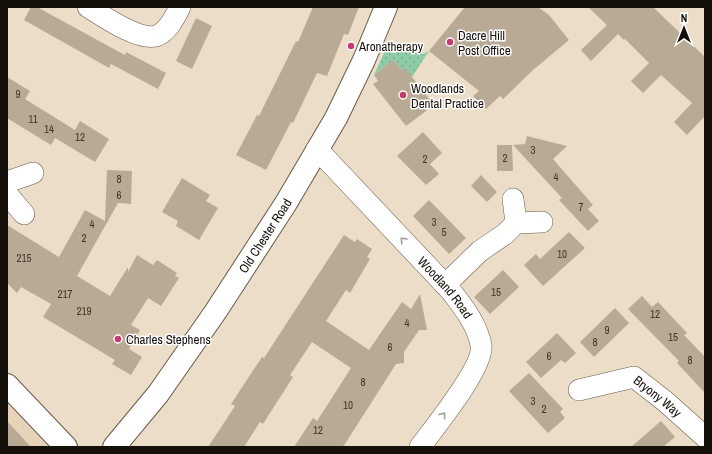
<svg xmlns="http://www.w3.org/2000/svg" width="712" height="454" font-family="'Archivo Narrow',sans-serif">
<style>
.built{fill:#e7d3b8}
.grass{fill:url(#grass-dots)}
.building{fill:#b9aa96}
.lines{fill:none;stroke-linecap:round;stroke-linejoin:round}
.street-casing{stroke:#665947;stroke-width:22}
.secondary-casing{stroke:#665947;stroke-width:24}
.street{stroke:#fff;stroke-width:21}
.secondary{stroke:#fff;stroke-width:22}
.oneway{stroke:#a19f9d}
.poi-dot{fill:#c73b6e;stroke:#fff;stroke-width:1.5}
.labels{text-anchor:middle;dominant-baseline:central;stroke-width:3;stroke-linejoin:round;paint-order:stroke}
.number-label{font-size:11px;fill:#3e362c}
.poi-label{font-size:13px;fill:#151009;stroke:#fff;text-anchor:start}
.street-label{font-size:13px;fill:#151009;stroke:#fff}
</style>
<defs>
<pattern id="grass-dots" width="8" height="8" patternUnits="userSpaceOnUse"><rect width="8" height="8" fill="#8ecba6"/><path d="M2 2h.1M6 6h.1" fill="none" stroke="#7aad8e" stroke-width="1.8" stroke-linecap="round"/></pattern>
</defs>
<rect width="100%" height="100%" fill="#ecddc8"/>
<polygon class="built" points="7,400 52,447 7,447"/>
<polygon class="grass" points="388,44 423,54 429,51 412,77 402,70 393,60 374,75"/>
<g class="building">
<polygon points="31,7 37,7 112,48 125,55 126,52 166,73 158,89 111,64 109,68 24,20"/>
<polygon points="313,7 359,7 348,35 344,34 327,76 317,73 293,123 291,122 266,170 236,155 257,115 259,116 296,41 298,42"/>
<polygon points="465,7 538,7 549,15 569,40 533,70 503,99 500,96 486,109 473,96 479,91 429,51"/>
<polygon points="588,7 653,7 705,57 705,116 687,135 674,122 692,103 661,75 643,93 631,81 649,63 625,39 624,40 618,34 591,61 581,50 607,25"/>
<polygon points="196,18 212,26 192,69 176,61"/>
<polygon points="393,60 402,70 405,68 434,105 406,126 373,84 378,81 374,75"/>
<polygon points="7,77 30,91 25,99 75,130 80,121 109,139 95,162 55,138 51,145 7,118"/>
<polygon points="423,132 442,153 430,164 439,174 426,185 397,156"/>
<polygon points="527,136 567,146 553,159 593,205 588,209 599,221 588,231 559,200 562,198 513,145 525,144"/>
<polygon points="497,145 512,145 513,171 497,171"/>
<polygon points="107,170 132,171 131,204 118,203 77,276 110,296 128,267 128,272 137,255 153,265 157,260 177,273 175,276 179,278 161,306 148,298 131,325 140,330 129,349 142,357 131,375 112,364 115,360 43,317 51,304 21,287 17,293 7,283 7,225 59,257 85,210 105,221"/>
<polygon points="481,175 497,192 487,202 471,186"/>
<polygon points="182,178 210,195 206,201 218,208 199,240 176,226 178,221 162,212"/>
<polygon points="429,200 466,238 449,254 413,216"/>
<polygon points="569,232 585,248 543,286 524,265 536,254 540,259"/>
<polygon points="344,235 355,242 357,239 372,249 367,257 370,259 350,293 346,290 326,321 369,350 402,302 411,309 420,294 427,330 419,330 404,352 404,363 396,364 343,447 294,447 313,418 317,421 351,368 312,342 290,375 293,377 263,424 260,422 244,447 208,447 235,406 231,404 262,357 264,358"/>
<polygon points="503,270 519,287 490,314 474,297"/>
<polygon points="642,296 652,307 658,302 687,333 684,335 705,357 705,393 677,363 679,361 628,309"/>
<polygon points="615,308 629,323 594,357 580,342"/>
<polygon points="557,333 576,353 565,363 561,360 541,378 526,362"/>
<polygon points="529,373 563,409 560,412 565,418 548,433 509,391"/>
<polygon points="7,421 31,447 7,447"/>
<polygon points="661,421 675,437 663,447 631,447"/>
</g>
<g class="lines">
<g class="street-casing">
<g id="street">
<path d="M88 7C103 16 138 41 156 36 168 32 175 17 180 7"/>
<path id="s1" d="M317 149 451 291C463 307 477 324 481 345 485 366 434 428 420 447"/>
<polyline points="7,182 33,173"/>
<polyline points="7,194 24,214"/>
<polyline points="516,223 542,222"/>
<polyline points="445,285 480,251 505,234 516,223 513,199"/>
<path id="s2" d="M579 390 634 377 666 402 705 437"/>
</g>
</g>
<g class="secondary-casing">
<g id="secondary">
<polyline points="7,385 66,447"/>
<path id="s3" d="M114 447 158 394 216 311 286 203 336 118 364 60 386 7"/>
</g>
</g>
<use href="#street" class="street"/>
<use href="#secondary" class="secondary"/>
</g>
<defs><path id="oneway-chevron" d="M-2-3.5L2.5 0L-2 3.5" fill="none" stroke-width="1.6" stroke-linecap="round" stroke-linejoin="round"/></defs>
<g class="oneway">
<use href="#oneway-chevron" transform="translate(403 240) rotate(-133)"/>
<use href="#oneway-chevron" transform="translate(443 415) rotate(-54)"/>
</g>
<g class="poi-dot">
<circle cx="450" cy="42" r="4"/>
<circle cx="351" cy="46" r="4"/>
<circle cx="403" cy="95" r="4"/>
<circle cx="118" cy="339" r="4"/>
</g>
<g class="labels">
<g class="number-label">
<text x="18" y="94">9</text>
<text x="33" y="119">11</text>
<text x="49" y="129">14</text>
<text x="80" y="137">12</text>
<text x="533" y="150">3</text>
<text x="505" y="158">2</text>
<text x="425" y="159">2</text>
<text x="556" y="177">4</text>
<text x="119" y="179">8</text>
<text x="119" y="195">6</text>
<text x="581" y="207">7</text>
<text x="434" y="222">3</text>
<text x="92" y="224">4</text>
<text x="444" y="232">5</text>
<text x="84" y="238">2</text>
<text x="562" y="254">10</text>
<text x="24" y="258">215</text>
<text x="496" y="292">15</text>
<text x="65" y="294">217</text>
<text x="84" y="311">219</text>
<text x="655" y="314">12</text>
<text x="407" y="323">4</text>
<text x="607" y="330">9</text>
<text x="673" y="337">15</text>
<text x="595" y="342">8</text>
<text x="390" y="347">6</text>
<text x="549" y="356">6</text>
<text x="690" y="360">8</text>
<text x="363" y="382">8</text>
<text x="533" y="401">3</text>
<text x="348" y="405">10</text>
<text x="544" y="409">2</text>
<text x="318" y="430">12</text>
</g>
<g class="poi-label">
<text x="458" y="35">Dacre Hill<tspan x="458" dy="15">Post Office</tspan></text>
<text x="359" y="46">Aronatherapy</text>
<text x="411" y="88">Woodlands<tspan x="411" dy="15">Dental Practice</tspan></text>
<text x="126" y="339">Charles Stephens</text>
</g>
<g class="street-label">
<text stroke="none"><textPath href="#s3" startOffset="260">Old Chester Road</textPath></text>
<text stroke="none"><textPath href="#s1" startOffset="189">Woodland Road</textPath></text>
<text stroke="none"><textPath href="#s2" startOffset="87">Bryony Way</textPath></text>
</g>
</g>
<rect width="712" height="454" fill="none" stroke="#151009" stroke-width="16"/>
<g transform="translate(684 28)" stroke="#ffffff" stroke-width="3" paint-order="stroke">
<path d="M0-3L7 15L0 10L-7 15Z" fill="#151009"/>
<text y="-6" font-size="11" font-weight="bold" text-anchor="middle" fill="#151009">N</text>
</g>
</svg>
